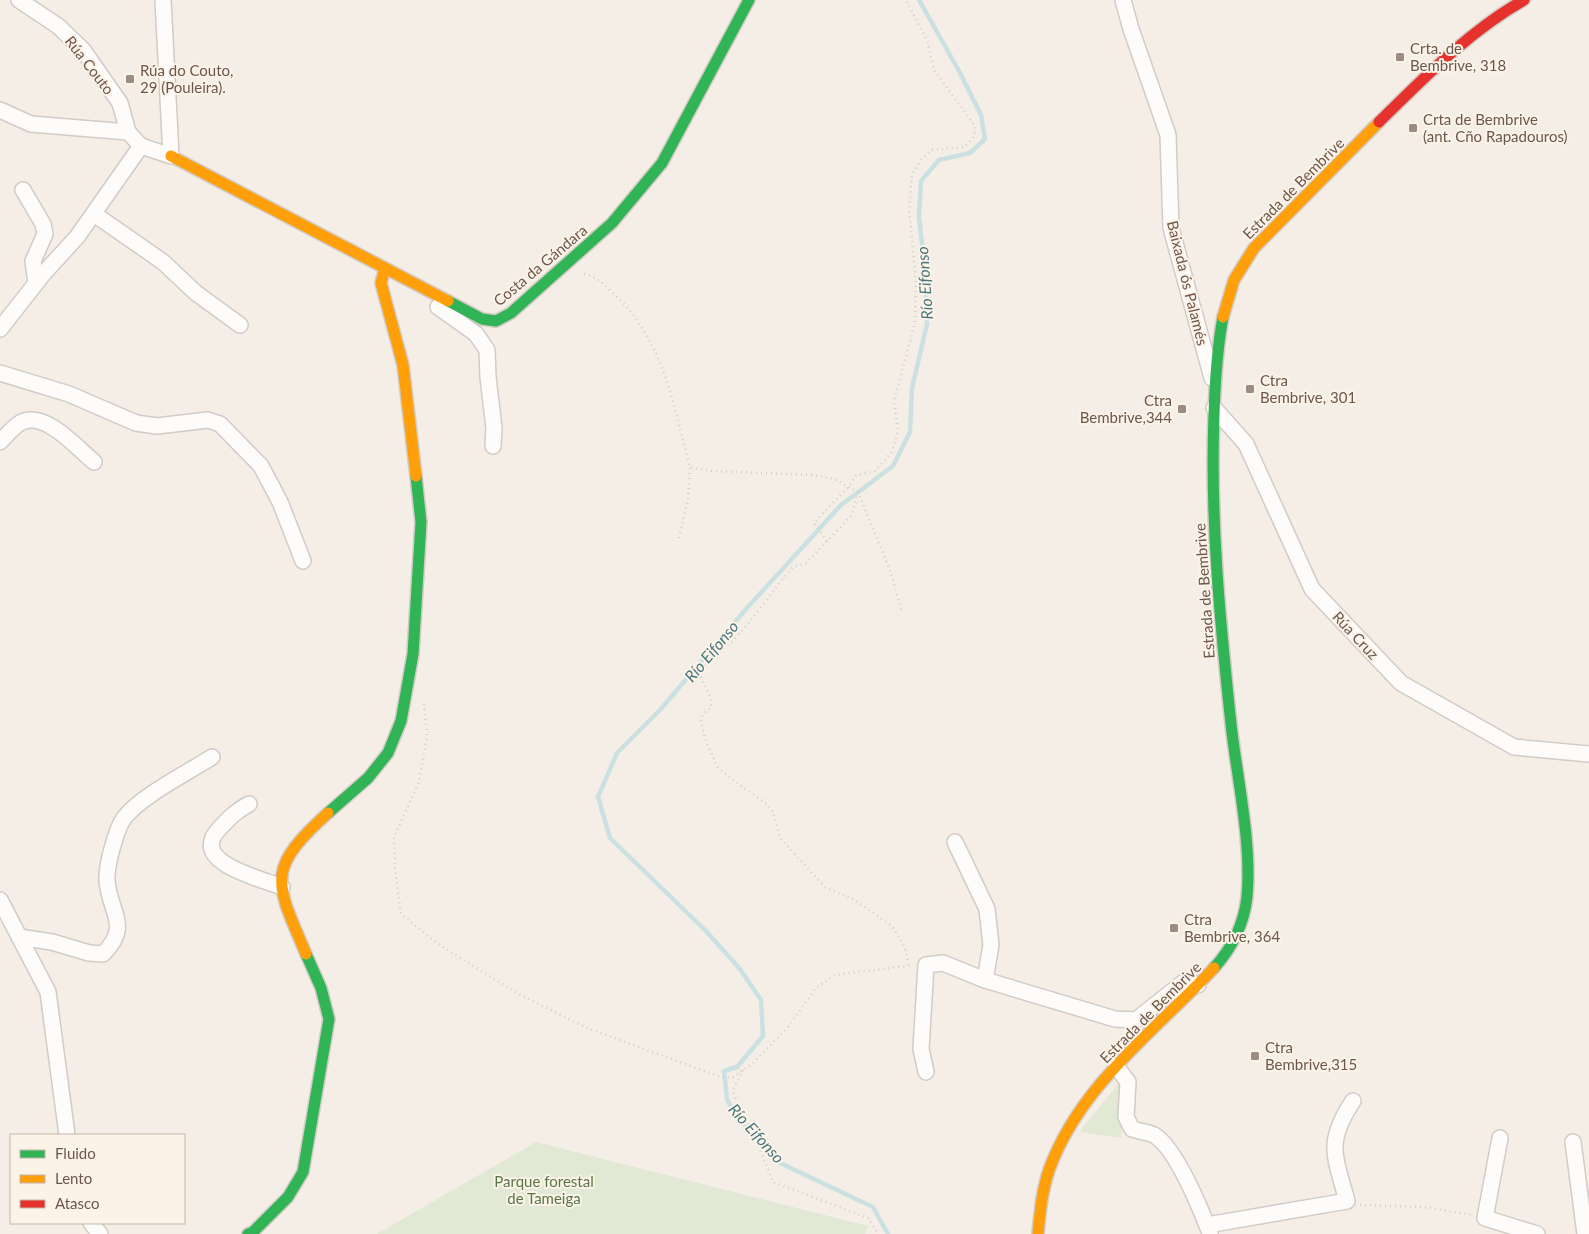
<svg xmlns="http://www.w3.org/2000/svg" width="1589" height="1234" font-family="Lato,sans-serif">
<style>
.green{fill:#e1e8d3}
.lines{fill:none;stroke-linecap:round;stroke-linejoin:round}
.stream{stroke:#cbe1e1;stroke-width:4.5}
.street-casing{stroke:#d2cbc6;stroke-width:18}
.fast-casing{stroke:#d2cbc4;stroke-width:14}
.slow-casing{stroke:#d2cbc4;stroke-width:14}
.jam-casing{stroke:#d2cbc4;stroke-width:14}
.path{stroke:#d4cec9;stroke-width:2.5;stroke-dasharray:1 4;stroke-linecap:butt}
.street{stroke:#fdfcfb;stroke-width:15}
.fast{stroke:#30b455;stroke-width:11}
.slow{stroke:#ff9f0a;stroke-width:11}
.jam{stroke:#e5322d;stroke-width:11}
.poi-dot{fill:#9c8c82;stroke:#fcf3e8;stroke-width:2}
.labels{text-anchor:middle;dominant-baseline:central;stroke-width:4;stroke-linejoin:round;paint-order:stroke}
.poi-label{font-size:15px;fill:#6d574c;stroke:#fcf3e8;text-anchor:start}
.street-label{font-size:15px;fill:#6d574c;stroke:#fcf3e8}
.park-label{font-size:15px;fill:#587749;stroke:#fcf3e8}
.water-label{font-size:16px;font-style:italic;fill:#49777e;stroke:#fcf3e8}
</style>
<rect width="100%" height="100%" fill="#f4eee7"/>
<g class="green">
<polygon points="1119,1083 1124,1087 1121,1138 1079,1132"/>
<polygon points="536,1142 868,1226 865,1234 377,1234"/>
</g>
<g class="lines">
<polyline class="stream" points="888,1234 873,1207 780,1163 739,1119 727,1100 724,1071 737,1067 763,1036 761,1000 740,969 706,931 610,838 598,797 617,753 660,710 746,609 841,505 893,466 910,432 912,388 927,324 925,270 919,217 921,181 939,160 970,153 985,139 981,115 959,71 919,0"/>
<g class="street-casing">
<g id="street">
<polyline points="19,0 58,26 83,50 120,103 128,132 141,146 171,156 163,0"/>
<polyline points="1123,0 1131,29 1168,135 1171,228 1212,378"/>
<polyline points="0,110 31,124 128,132"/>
<polyline points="23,190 43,224 45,234 33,261 36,283"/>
<polyline points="94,214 163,262 196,293 240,325"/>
<polyline points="438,307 476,334 487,350 488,377 494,428 493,446"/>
<polyline points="0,329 44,273 77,237 141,146"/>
<polyline points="0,373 69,394 136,423 157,426 208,420 220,424 261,466 280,502 303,561"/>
<polyline points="1214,408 1246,444 1312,589 1401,683 1514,747 1589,754"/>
<path d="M0 442C6 436 13 427 20 423 44 409 77 448 94 462"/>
<path d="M249 804C236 811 229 818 219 829 188 862 259 878 282 887"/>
<polyline points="955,842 987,909 991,945 985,980"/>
<polyline points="0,900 48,992 67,1135"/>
<path d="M19 937 52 942 89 953 103 954C132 925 109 913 107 880 106 867 116 829 124 818 141 796 187 773 212 757"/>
<path d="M1116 1066 1128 1082 1126 1117 1132 1129C1138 1131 1148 1132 1154 1135 1176 1148 1201 1210 1210 1233"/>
<polyline points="926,1072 921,1049 926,965 943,963 985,980 1115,1019 1136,1020 1184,982 1198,985"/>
<polyline points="1500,1138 1485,1218 1537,1234"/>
<polyline points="1573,1142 1585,1234"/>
<polyline points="91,1223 100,1234"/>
<path d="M1207 1225 1347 1201C1335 1156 1325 1143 1353 1101"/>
</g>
</g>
<g class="fast-casing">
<g id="fast">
<polyline points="448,301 482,319 496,321 511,313 612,223 662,163 749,0"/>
<polyline points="328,813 368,778 388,753 401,721 413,654 421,522 416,476"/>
<path d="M1214 968C1232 948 1244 924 1247 897 1252 842 1237 779 1231 724 1220 622 1210 518 1214 415 1215 382 1217 349 1223 317"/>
<polyline points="248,1234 253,1232 288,1197 303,1172 329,1019 321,988 306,954"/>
</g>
</g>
<g class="slow-casing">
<g id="slow">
<polyline points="171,156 448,301"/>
<polyline points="385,268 381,283 403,365 416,476"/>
<polyline points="1223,317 1234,280 1254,248 1379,122"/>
<path d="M306 954C275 881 265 870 328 813"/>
<path d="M1038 1234C1040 1212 1042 1191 1049 1170 1080 1085 1154 1032 1214 968"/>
</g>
</g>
<g class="jam-casing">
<path id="jam" d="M1379 122C1424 78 1469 31 1524 0"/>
</g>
<g class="path">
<path d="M584 274C596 276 602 283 612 292 664 340 672 401 690 467L712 471 812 475 834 479 858 492 891 573 901 610"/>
<path d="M858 492 852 515 806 563 793 567C773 589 757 615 737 636 725 649 707 659 699 674L711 698V708L703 714 701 720 705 739 718 768 741 786 767 804 773 812 780 838 825 887 855 900 892 926 904 946 909 964"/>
<polyline points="679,538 688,499 690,467"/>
<polyline points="827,541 814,523 849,486 856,475 875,471 892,452 898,431 894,401 915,323 916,282 909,209 912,175 921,160 931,150 964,147 974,137 975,126 934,70 927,40 906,0"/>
<polyline points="424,704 427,735 419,782 394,837 395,870 401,914 438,944 515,992 587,1028 718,1076 732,1078 753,1063 788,1027 816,988 835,975 913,965"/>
<polyline points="743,1070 733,1090 740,1115 752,1129 773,1182 868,1218 878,1234"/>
<polyline points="1360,1205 1425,1207 1472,1215"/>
</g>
<use href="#street" class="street"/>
<use href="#fast" class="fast"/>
<use href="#slow" class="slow"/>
<use href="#jam" class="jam"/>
</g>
<g class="poi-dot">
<rect x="1395" y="52" width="10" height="10" rx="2.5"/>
<rect x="125" y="74" width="10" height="10" rx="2.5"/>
<rect x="1408" y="123" width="10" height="10" rx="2.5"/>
<rect x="1245" y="384" width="10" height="10" rx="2.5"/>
<rect x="1177" y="404" width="10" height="10" rx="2.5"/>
<rect x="1169" y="923" width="10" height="10" rx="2.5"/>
<rect x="1250" y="1051" width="10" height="10" rx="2.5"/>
</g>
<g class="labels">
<g class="poi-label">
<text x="1410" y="48">Crta. de<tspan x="1410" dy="17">Bembrive, 318</tspan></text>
<text x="140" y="70">Rúa do Couto,<tspan x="140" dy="17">29 (Pouleira).</tspan></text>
<text x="1423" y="119">Crta de Bembrive<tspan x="1423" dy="17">(ant. Cño Rapadouros)</tspan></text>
<text x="1260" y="380">Ctra<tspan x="1260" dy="17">Bembrive, 301</tspan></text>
<text x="1172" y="400" text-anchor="end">Ctra<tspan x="1172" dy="17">Bembrive,344</tspan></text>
<text x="1184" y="919">Ctra<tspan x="1184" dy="17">Bembrive, 364</tspan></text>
<text x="1265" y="1047">Ctra<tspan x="1265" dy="17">Bembrive,315</tspan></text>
</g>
<g class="street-label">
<text transform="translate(90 65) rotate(52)">Rúa Couto</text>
<text transform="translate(1293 188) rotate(-45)">Estrada de Bembrive</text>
<text transform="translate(540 265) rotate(-40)">Costa da Gándara</text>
<text transform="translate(1188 283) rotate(76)">Baixada ós Palamés</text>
<text transform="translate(1204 591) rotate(-94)">Estrada de Bembrive</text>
<text transform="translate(1356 635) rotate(47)">Rúa Cruz</text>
<text transform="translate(1150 1012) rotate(-45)">Estrada de Bembrive</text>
</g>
<g class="park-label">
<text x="544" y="1181">Parque forestal<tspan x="544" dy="17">de Tameiga</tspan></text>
</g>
<g class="water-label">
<text transform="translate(924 283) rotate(-94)">Río Eifonso</text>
<text transform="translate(711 651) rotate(-50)">Río Eifonso</text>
<text transform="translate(757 1133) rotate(48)">Río Eifonso</text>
</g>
</g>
<rect x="10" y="1134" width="175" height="90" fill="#fcf3e8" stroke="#c3b5aa"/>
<rect x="20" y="1150" width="25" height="8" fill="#30b455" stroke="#c3b5aa"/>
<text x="55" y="1159" font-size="15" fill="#6d574c">Fluido</text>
<rect x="20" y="1175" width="25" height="8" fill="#ff9f0a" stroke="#c3b5aa"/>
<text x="55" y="1184" font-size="15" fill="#6d574c">Lento</text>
<rect x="20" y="1200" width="25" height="8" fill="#e5322d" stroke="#c3b5aa"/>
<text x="55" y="1209" font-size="15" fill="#6d574c">Atasco</text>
</svg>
